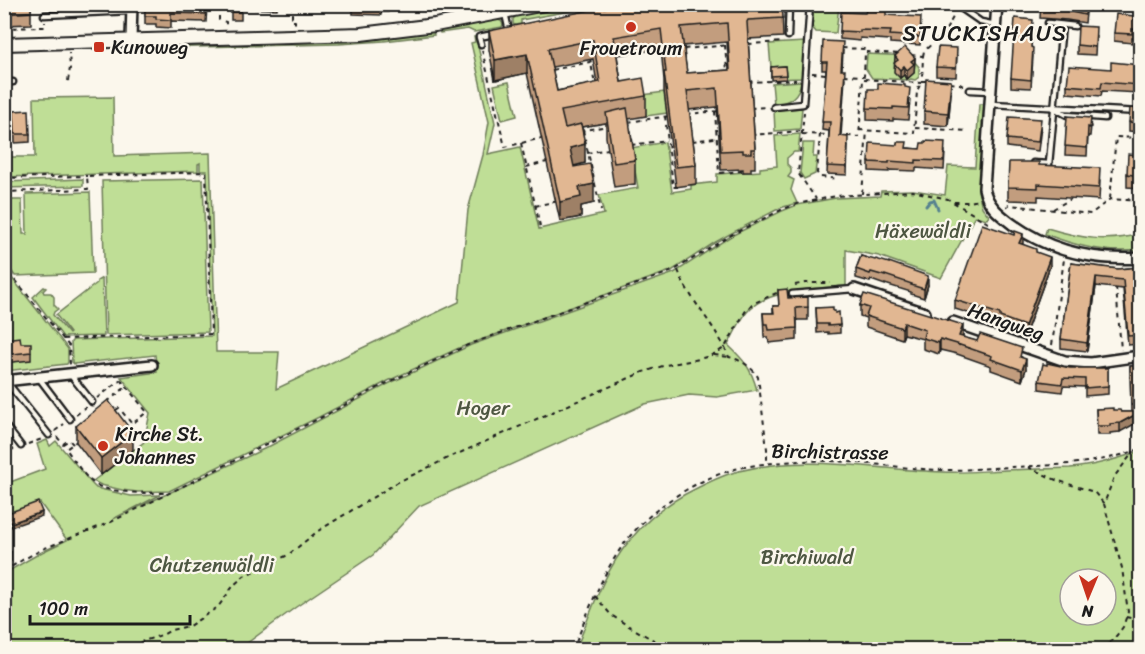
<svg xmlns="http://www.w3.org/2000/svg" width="1145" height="654" font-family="Sriracha,sans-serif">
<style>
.green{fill:#bfde96;stroke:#6e7d59;stroke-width:1.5;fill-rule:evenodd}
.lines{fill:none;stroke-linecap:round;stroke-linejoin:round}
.stream{stroke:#55818f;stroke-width:3}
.service-casing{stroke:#1c1c1c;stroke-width:9}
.minor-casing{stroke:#1c1c1c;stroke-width:14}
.tertiary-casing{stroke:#1c1c1c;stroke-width:16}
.path{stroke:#1c1c1c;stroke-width:2;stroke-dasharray:4.5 4.5;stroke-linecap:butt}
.service{stroke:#fbf7ec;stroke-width:4.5}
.minor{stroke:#fbf7ec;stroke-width:9}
.tertiary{stroke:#fbf7ec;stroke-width:12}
.wall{fill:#c29d7e;stroke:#1c1c1c;stroke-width:1.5;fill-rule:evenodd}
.shaded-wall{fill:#9e8066;stroke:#1c1c1c;stroke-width:1.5}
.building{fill:#e1b792;stroke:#1c1c1c;stroke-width:1.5;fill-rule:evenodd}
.poi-dot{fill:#c8321e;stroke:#fbf7ec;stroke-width:2}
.labels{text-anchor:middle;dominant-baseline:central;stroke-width:4.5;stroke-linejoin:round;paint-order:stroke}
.poi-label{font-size:20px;fill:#1c1c1c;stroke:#fbf7ec;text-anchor:start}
.park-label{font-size:20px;fill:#4d5641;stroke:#fbf7ec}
.street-label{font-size:20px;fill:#1c1c1c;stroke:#fbf7ec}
.quarter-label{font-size:22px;letter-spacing:1.5px;fill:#1c1c1c;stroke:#fbf7ec}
</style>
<rect width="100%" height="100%" fill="#fbf7ec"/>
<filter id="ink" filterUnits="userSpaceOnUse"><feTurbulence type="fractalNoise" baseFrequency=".0167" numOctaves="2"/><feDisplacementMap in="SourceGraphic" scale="12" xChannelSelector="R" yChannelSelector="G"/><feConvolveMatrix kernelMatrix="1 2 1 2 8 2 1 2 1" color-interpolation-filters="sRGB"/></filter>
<g filter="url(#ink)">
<g class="green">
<polygon points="814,4 839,5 836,33 816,32 812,27"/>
<polygon points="575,5 603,5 521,20 521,24 515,25 513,24 513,19 518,15"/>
<polygon points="495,19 501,21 503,24 502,27 474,32 468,29 440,33 439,29"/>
<polygon points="433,30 434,35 384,41 339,44 151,48 151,45"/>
<polygon points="474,37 476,37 495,123 488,154 520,147 539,229 604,214 599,195 638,188 631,148 665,142 672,192 691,189 691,185 717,182 717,174 760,171 760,168 777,166 775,136 800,134 798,152 794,152 787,158 787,164 791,168 791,173 788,177 794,180 791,190 797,203 780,208 730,234 714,243 673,270 459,348 388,381 319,417 169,491 137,492 122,490 101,485 93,481 144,442 150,413 121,377 157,372 155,355 74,364 72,362 71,342 73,340 212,336 207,171 200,171 200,163 198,164 198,171 5,177 4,157 35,157 34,98 113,97 114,156 210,153 216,352 279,352 276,389 459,302 468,210 483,155 489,122 471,43 475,42"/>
<polygon points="805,42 802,78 772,79 769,44"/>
<polygon points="867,54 910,56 919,67 919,77 915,80 911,79 909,80 872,78 866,69"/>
<path d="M801 81C799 97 789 103 774 104L772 83Z"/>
<polygon points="509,82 517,116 502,120 494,85"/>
<polygon points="664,92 667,113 646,116 643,95"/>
<path d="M979 104H985L978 191 982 207 989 216 987 219 975 216 941 278 879 256 846 250V286C818 288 766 289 747 312 739 322 734 334 728 345 744 360 751 368 757 390L717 397 689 395 645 404 419 506 373 555 296 607 239 649H5V621L12 615 5 603V582L7 579 5 573 42 552 67 540 40 503 5 516V484L45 469 37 444 47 440 50 446 56 441 92 484 96 488 131 496 160 495 113 519 266 448 390 383 471 345 674 273 731 236 782 211 797 205 836 198 880 196 881 191 913 190 945 195 948 166 975 167Z"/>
<polygon points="802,108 800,129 775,131 774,110"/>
<polygon points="803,143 814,143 813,157 817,157 815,174 804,179 800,173"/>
<polygon points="83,179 83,186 5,188 5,182"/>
<polygon points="203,179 208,332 106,335 102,181"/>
<polygon points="90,192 93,273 15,276 5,262 5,200 22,200 23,234 27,234 26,194"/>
<path d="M1047 228C1080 238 1107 243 1140 234V250C1107 254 1076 246 1045 234Z"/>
<polygon points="4,268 68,349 68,362 67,364 5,371"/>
<polygon points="102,278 104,336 63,337 33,297 44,287 46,288 43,291 44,293 51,293 54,297 54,305 58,309 54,312 53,315 69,334 70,333 56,315 97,283 97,281"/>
<path d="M1140 451V649H576C591 612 604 571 630 540 648 518 672 500 697 488 711 481 725 474 739 471 806 454 876 470 943 472 964 473 985 471 1006 470 1028 469 1049 469 1070 468 1094 466 1118 459 1140 451ZM1070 579H1106V615H1070Z"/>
</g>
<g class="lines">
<polyline class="stream" points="926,206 930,201 934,200 938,209"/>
<g class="service-casing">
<g id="service">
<polyline points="955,4 981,22 996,25"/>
<polyline points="505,13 509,31"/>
<polyline points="44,15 131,11"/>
<polyline points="1048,23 1075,26"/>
<polyline points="788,36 789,4"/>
<polyline points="481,44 479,37 494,34"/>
<polyline points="4,82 13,82"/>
<polyline points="970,90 991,91"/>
<path d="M991 104C1041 107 1090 109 1140 112"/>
<polyline points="774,107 803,104 810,4"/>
<polyline points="1056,109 1067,115 1105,118"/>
<polyline points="1033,163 1049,164 1062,25"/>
<polyline points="792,294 854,289"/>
<polyline points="70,374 92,402"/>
<polyline points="39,378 70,419"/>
<polyline points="6,381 49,435"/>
<polyline points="4,424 21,446"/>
</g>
</g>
<g class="minor-casing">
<g id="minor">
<path d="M997 4 984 188C987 205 999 214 1012 224 1050 251 1095 261 1140 258"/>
<polyline points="458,21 458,4"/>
<polyline points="131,40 132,4"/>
<polyline points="854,289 925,313"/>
<polyline points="953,322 1065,361 1091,363 1140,356"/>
<polyline points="4,381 152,365"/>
</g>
</g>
<g class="tertiary-casing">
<polyline id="tertiary" points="4,44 361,34 435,25 545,4"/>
</g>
<g class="path">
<polyline points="292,4 292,21 295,21 295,24"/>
<polyline points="679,4 680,12"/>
<polyline points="219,7 219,20 226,22 226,26"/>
<polyline points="4,28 45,27 45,22"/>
<polyline points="748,44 784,42"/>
<polyline points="725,45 727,71"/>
<polyline points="684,47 685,60"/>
<polyline points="842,48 864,49 865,52"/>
<polyline points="684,49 730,45"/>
<polyline points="482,50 505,147 542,138"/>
<polyline points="911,55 923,56 922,81"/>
<polyline points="923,56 924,51 944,33 955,14"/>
<polyline points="590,58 595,85"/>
<polyline points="552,70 590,62"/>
<polyline points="812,73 827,74"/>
<polyline points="844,75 864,76 865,52 900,54"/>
<polyline points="864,79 921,83"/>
<polyline points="68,81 70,68 69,53"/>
<polyline points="748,82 796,80"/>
<polyline points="950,83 960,84 965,87"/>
<polyline points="750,108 768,107"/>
<polyline points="715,111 719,173 742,171"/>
<polyline points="804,112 798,173 816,199"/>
<polyline points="687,114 720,111"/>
<polyline points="665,116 673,187 682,187"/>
<polyline points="629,121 633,145"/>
<polyline points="628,122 669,116"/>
<polyline points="915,128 967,131"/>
<polyline points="583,130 601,211"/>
<polyline points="859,130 914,133 917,91 922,81 927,81"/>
<polyline points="580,131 607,126"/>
<polyline points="802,134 829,135"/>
<polyline points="820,134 817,173 820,177 838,179"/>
<polyline points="751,135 802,131"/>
<polyline points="838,135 859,137 863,79"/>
<polyline points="692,141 722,137"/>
<polyline points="521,143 540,226"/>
<polyline points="631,145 667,140"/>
<polyline points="587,153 608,149"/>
<polyline points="526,167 547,162"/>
<polyline points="4,178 87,176"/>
<polyline points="4,192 88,189 87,176 206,172 211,334 63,339"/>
<polyline points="862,194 867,131"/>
<polyline points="1110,199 1116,137 1140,138"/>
<polyline points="1126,200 1140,201"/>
<polyline points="954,202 970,202 978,200"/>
<polyline points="535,206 558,201"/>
<polyline points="1006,207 1009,205 1091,214 1110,199 1126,200 1140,191"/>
<polyline points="1053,209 1071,199"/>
<polyline points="4,266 69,346 70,365"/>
<path d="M678 270C690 302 716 325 729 357 741 360 751 366 758 377L767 449V464"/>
<polyline points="795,285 805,283 831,283"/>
<polyline points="1116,287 1121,350"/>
<polyline points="986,324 987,322 994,324 994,327"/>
<polyline points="1052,345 1064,259"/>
<polyline points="714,355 729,357"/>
<polyline points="97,398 121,380"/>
<polyline points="107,402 126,387"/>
<polyline points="116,410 119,408 132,424 147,412 120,379"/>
<polyline points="76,415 86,407"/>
<polyline points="55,431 64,424"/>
<polyline points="57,437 63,444 69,440 73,444"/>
<path d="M78 440 66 449C73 458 83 475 92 482 105 494 148 493 165 493"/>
<polyline points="28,444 42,439"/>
<polyline points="4,453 14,449"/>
<polyline points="1028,467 1056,480 1094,492 1104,504"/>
<polyline points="4,571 24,559 45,548 111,522 320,418 389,382 470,344 673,271 731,235 781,210 797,204 836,196 913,191 948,199 988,223 990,219"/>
<polyline points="595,596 611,615 627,625 671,650"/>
<polyline points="1126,617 1140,620"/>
<path d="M133 650 141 642 164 634 171 630 189 626 218 607 234 585 244 576 288 555 318 531 398 482 446 459 643 372C651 370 659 367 666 365 685 361 710 360 725 347L745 312 752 304 781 291"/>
<path d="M573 650C588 612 602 572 627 540 654 505 701 476 744 467 772 462 802 460 830 461 868 462 905 469 943 470 966 470 989 468 1011 467 1058 465 1096 465 1140 449"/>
<polyline points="1103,650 1117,635 1123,627 1128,612 1122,568 1104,504 1114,477 1134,451"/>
</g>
<use href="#service" class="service"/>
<use href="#minor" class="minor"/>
<use href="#tertiary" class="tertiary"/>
</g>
<g class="wall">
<polygon points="4,4 31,4 31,24 4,25"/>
<polygon points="68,4 108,4 108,5 68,7"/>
<polygon points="145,4 207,6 206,22 171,21 171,28 156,27 156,24 145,24"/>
<polygon points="231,4 277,4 277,9 241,8 241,20 231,20"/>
<rect x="325" y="4" width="18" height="1"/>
<polygon points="353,4 427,4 427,8 388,7 388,12 381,12 381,15 353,14"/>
<path d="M725 4H782L783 37 748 39 755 149V168H751V172H743V169L721 170 717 107 689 110 696 165V184L676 187 664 91V80L661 49 617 55 621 82 646 96V116L628 119 635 160V184L614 187 606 137V123L582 127 585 163 574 166 594 203 581 206V217L560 221 527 73 495 80 489 50V31L725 6ZM727 42 729 70 687 73 683 46ZM593 59 597 83 557 91 552 67Z"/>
<polygon points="1041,4 1087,4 1085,23 1067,20 1040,18"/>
<polygon points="886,15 921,26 920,45 890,43 890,40 860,38 860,41 840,39 840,31"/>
<polygon points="1134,20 1139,28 1138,38 1132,38 1132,43 1114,41 1114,33"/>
<polygon points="1033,28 1031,47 1033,56 1031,88 1011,87 1011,78"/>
<polygon points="1096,36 1095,55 1077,54 1077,45"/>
<polygon points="843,51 842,70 845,78 841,136 848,145 847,175 827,174 829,131 822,130 826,70 822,70 822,62"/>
<polygon points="895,56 915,58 914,73 907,79 904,75 900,78 894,72"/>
<polygon points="957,56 956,77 936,76 936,67"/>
<polygon points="1140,65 1140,93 1102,91 1101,96 1067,93 1067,85 1111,69"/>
<polygon points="785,66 786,79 771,80 771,67"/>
<polygon points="878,89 910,100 908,120 893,119 893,121 867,120 867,108"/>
<polygon points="951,93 948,126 924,124 924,111"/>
<polygon points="1140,109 1140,132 1129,131 1129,122"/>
<polygon points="14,111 30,134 30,142 15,143"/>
<polygon points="1067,116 1091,126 1090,136 1088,136 1087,156 1065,155"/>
<polygon points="1041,127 1038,151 1007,147 1007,139"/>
<polygon points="907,148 945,151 944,170 916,168 916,171 889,170 889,172 869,171 869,162"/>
<polygon points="1140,155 1140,188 1127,187 1127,174"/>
<polygon points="1039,165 1100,181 1099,200 1038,196 1038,201 1008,200 1008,187"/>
<polygon points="1023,243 1022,244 1036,252 1050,266 1025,335 1000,326 1000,323 955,309 955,300"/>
<polygon points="861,256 928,285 924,298 911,294 911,292 885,284 885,285 871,280 870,282 856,278 856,269"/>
<polygon points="1071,263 1118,269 1140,267 1140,344 1128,345 1123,289 1096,286 1087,351 1061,348 1061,339"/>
<polygon points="778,290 788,298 808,307 808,320 797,320 797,340 769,343 768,337 764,337 763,313 773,313 773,306 779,306"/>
<polygon points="860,305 963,335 963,337 1022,357 1026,369 1022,381 991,370 991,366 957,354 940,350 939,354 923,349 923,339 904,334 902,339 866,327 866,318 860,316"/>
<polygon points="816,308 833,311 840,325 840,333 828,334 828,332 817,333"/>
<polygon points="4,339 21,343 31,352 31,360 4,363"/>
<polygon points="1130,366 1140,366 1140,394 1138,394 1137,411 1120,432 1110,433 1110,435 1097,435 1096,409 1121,412 1131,412"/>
<polygon points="1070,368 1108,368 1108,394 1085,396 1085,387 1063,386 1062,392 1039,389 1039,381"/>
<polygon points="76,426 133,450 101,475 76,442"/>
</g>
<g class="shaded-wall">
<polygon points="527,54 527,73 495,80 495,60"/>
<polygon points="915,58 914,73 907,79 907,70 911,61"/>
<polygon points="904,66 904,75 900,78 900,70"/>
<polygon points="951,81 951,93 948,126 948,113"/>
<polygon points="585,144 585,163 570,167 570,148"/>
<polygon points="594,184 594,203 581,206 581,217 560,221 560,202 579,187"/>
<polygon points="1023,234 1023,243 1019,252 1019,243"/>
<polygon points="1050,257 1050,266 1025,335 1025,326"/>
<polygon points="928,276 928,285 924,298 924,289"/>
<polygon points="1096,277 1096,286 1087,351 1087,343"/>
<polygon points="904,323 904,334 902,339 902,328"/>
<polygon points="963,325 963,335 959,346 959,336"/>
<polygon points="940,339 940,350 939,354 939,343"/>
<polygon points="1026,359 1026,369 1022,381 1022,370"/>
<polygon points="1140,412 1140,421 1120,432 1120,423"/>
<polygon points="133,433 133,450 101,475 101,458"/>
<polygon points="42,512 42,516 11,527 11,523"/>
<polygon points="11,552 11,561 4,564 4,556"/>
</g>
<g class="building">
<polygon points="4,4 31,4 31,12 4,14"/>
<polygon points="145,4 201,4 201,6 207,6 206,14 171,13 171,20 156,19 156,16 145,16"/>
<rect x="231" y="4" width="10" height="8"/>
<polygon points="353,4 381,4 381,7 353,6"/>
<path d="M628 4H678L679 10 726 6V4H782L783 18 748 20 747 22 755 149H751V153H743V150L721 151 717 88 687 91 696 165 676 167 664 72H666L661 29 614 37 621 82 643 78 646 96 561 111 565 128 581 124 585 144 570 148 574 167 590 164 594 184 579 187 581 197 560 202 527 54 495 60 489 31 590 10ZM727 23 730 70 687 73 681 27ZM593 40 600 82 557 91 548 49Z"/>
<polygon points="1041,4 1086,4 1085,15 1067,11 1040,10"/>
<polygon points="866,10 886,11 886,15 921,17 920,37 890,35 891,31 860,30 860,32 840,31 841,12 865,13"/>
<polygon points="1116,14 1134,16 1134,20 1139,20 1138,30 1132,29 1132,34 1114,33"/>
<polygon points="1015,18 1033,20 1031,47 1033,48 1031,80 1011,78"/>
<polygon points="1078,26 1096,27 1095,47 1077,45"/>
<polygon points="823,41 843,42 841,70 845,70 840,136 848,137 847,167 827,166 830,122 822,122 827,62 822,62"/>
<polygon points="905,47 915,58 911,61 914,64 907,70 904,66 900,70 894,63 898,60 895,56"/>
<polygon points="938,47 957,48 956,68 936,67"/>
<polygon points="1111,62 1140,65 1140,85 1102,82 1101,88 1067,85 1069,66 1111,69"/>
<polygon points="785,66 786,75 771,76 771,67"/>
<polygon points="926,79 951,81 948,113 924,111"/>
<polygon points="878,83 905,85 905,87 910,88 908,108 893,107 893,109 867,108 868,89 878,89"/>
<polygon points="627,108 635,160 614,163 606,113"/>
<polygon points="1130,108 1140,109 1140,123 1129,122"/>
<polygon points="29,110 30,134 15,134 14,111"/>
<polygon points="1067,116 1091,118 1090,128 1088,127 1087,148 1065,146"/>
<polygon points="1009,117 1041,119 1038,142 1007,139"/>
<polygon points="925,141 945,142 944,161 916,160 916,163 889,161 889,163 869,162 870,143 897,145 897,142 907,142 906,148 920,149 921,143 925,143"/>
<polygon points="1128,154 1140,155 1140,176 1127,174"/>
<polygon points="1009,162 1039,162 1039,165 1100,168 1099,188 1038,184 1038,188 1008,187"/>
<polygon points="982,224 1014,235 1015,231 1023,234 1019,243 1036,249 1036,252 1050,257 1025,326 1000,317 1000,314 955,300"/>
<polygon points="861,256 875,260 876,259 889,263 889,262 928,276 924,289 911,285 912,284 885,275 885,276 871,272 870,274 856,269"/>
<polygon points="1071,263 1118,269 1140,267 1140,335 1128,336 1123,280 1096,277 1087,343 1061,339"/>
<polygon points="787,289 788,298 808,297 808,307 796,308 797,328 769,330 768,324 764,324 763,313 774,313 773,306 779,306 778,290"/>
<polygon points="864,294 963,325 959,336 977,341 980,334 1022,348 1020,357 1026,359 1022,370 991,359 992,356 957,344 940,339 939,343 923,338 925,330 904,323 902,328 866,316 869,308 860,305"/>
<polygon points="833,307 833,311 835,311 835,313 839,312 840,325 828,326 828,324 817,324 816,308"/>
<polygon points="20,337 21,343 31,343 31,352 4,355 4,339"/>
<polygon points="1047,363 1070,368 1108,368 1108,386 1085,388 1085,379 1063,378 1062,384 1039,381 1043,364 1047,365"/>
<polygon points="1130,366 1140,366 1140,385 1138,385 1137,405 1131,405"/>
<polygon points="108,400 133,433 101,458 76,426"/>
<polygon points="1113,408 1113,410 1120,410 1121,412 1140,412 1120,423 1110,424 1110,426 1097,426 1096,409"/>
<polygon points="38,502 42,512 11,523 8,513"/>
<polygon points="6,543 11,552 4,556 4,544"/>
</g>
</g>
<g class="poi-dot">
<circle cx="631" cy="27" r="6"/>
<rect x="93" y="41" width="12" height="12" rx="3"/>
<circle cx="103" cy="446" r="6"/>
</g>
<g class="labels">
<g class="poi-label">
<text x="111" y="47">Kunoweg</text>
<text x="631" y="48" text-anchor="middle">Frouetroum</text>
<text x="115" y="434">Kirche St.<tspan x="115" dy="23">Johannes</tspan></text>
</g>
<g class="park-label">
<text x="923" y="231">Häxewäldli</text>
<text x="483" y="408">Hoger</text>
<text x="807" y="557">Birchiwald</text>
<text x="212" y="565">Chutzenwäldli</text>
</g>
<g class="street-label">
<text transform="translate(1006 322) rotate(19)">Hangweg</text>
<text transform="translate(830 452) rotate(1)">Birchistrasse</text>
</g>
<g class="quarter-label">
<text x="985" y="33">STUCKISHAUS</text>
</g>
</g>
<rect width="1145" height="654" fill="none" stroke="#fbf7ec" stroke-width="24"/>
<rect x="12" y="12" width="1121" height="630" fill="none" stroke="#1c1c1c" stroke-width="2" filter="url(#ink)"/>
<g transform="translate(1088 597) rotate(182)"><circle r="28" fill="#fbf7ec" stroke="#a29f99" stroke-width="1.5"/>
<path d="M0-4.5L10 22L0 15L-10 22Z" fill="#c8321e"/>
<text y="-9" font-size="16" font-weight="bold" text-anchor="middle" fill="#1c1c1c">N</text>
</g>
<path d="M30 615v9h160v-9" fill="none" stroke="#1c1c1c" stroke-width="3"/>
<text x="39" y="615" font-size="18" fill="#1c1c1c" stroke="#fbf7ec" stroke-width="4.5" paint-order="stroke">100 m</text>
</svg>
